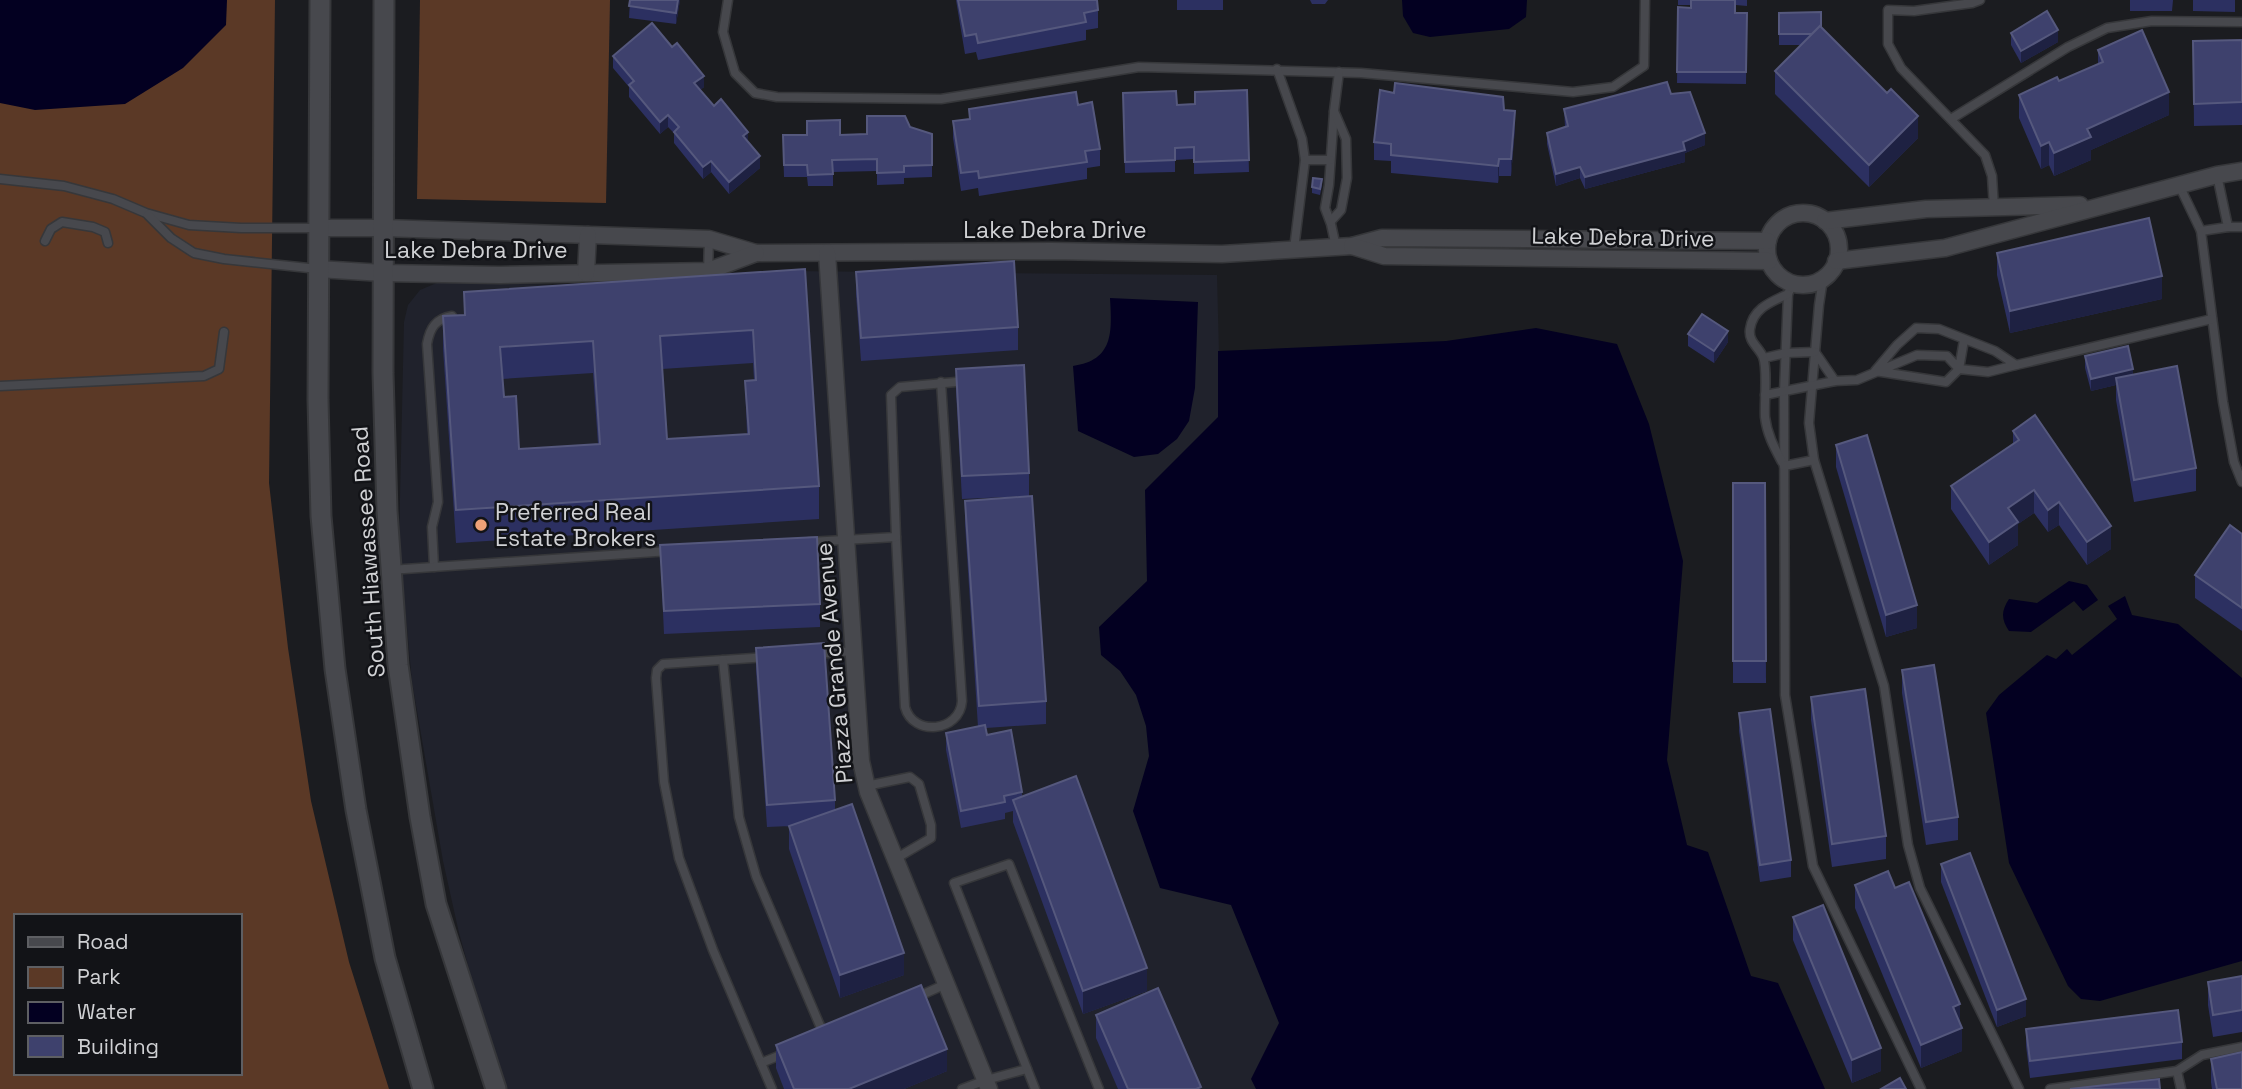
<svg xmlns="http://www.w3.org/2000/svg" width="2242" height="1089" font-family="'Space Grotesk',sans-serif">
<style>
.built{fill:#20222c}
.green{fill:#5b3926;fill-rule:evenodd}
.water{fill:#030021}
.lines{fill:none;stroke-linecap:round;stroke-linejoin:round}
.service-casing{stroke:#36373a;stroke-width:11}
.minor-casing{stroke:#36373a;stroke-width:19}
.tertiary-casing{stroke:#36373a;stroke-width:23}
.service{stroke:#47484d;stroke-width:8}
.minor{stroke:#47484d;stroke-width:16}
.tertiary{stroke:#47484d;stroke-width:19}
.wall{fill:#2c3061;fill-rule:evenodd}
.shaded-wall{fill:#1e2142}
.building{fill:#3e416d;stroke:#55587d;stroke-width:2;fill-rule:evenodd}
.poi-dot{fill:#f0a278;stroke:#121317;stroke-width:2.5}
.labels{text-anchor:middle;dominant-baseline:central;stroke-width:5;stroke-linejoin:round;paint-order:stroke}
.street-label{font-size:23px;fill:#d0d1d4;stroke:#121317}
.poi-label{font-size:23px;fill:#d0d1d4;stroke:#121317;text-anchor:start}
</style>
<rect width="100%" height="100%" fill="#1b1c20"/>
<polygon class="built" points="787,271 1217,275 1219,354 1392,1089 506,1089 488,1037 459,933 443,861 412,682 399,543 404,322 408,305 420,290 439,282 607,286"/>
<g class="green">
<path d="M0 0H275L269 483 288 648 311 801 349 962 389 1089H0ZM16 916H240V1073H16Z"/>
<polygon points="420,0 610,0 606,203 417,199"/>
</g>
<g class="water">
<polygon points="0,0 227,0 226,25 183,68 125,104 35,110 0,103"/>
<polygon points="1402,0 1527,0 1526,17 1509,29 1430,37 1413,33 1403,16"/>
<path d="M1110 298 1198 302 1195 388 1189 421 1177 439 1158 454 1134 457 1078 431 1073 366C1114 360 1112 332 1110 298Z"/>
<polygon points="1536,328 1617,344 1649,424 1683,561 1667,760 1687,845 1708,852 1751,976 1778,983 1825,1089 1256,1089 1251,1079 1279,1023 1231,905 1160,888 1133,811 1149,756 1146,726 1136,695 1120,671 1101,655 1099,627 1147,581 1145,490 1218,417 1218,351 1446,341"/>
<path d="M2069 581 2087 585 2098 600 2083 611 2074 601 2031 632 2009 631C2001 619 2001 611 2009 599L2037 603Z"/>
<polygon points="2125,596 2132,615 2178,624 2242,678 2242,961 2100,1001 2081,999 2068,986 2009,863 1986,713 1999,695 2047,655 2056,659 2067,649 2072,655 2117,619 2108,606"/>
</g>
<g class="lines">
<g class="service-casing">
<g id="service">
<polyline points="728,0 723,32 735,73 755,93 777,97 941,99 1139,67 1361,73 1573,92 1613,87 1644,66 1645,0"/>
<polyline points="1980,0 1972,3 1914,11 1888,10 1888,44 1901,68 1985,155 1992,176 1994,208"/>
<polyline points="1277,69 1302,139 1305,160 1294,249"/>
<polyline points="1334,112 1329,185 1325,208 1331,224 1336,247"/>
<polyline points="1951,119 2068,47 2107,28 2152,21 2242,22"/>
<polyline points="1305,160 1330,160"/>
<polyline points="2217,175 2228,227"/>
<polyline points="0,179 64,186 113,199 146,213 189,225 241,228 319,228"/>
<polyline points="2179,185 2201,231"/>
<polyline points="148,215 171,238 194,253 224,259 318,269"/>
<polyline points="1331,221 1341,210 1347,178 1346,139 1334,111 1339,72"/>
<polyline points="2242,227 2228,227 2201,231 2223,402 2234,462 2242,482"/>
<polyline points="45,241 51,229 62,222 93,227 105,232 108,243"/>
<polyline points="708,273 709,239"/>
<polyline points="1823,279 1819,305 1809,423 1814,460 1884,686 1908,845 1920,888 2019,1089"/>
<polyline points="1793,283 1788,294 1784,392 1785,695 1813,866 1921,1089"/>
<polyline points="1815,352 1835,381"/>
<polyline points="1764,358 1786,353 1815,352"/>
<polyline points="2016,365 2212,319"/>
<polyline points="0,386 204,376 219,369 224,332"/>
<polyline points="1765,395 1835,381 1857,380 1917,355 1947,356 1959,369 1988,372 2016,365 1995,351 1939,329 1916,328 1897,345 1875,371 1946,382 1959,369 1964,340"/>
<path d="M1782 462C1774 447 1767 434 1765 417 1764 403 1768 369 1763 357 1759 347 1748 342 1750 329 1753 308 1771 302 1788 294"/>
<polyline points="1784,466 1814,460"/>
<path d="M896 537 905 707C913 737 960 732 962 701L941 382"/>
<polyline points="809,542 896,537 891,395 900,387 967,381"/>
<path d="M434 567 432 527 438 502 427 344C430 327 436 319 452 316"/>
<polyline points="390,570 670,551"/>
<polyline points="815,654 854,651"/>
<polyline points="767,657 663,664 657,670 656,678 664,782 679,858 713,950 761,1063 783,1054"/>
<polyline points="723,660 739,817 756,876 824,1035"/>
<polyline points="866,786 910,777 919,784 931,825 931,838 895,859"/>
<polyline points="917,997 946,984"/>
<polyline points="761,1063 772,1089"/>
<polyline points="2177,1071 2181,1089"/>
<polyline points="962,1089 986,1080 1027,1069"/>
<polyline points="1035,1089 954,883 1009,864 1099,1089"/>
<polyline points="2050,1089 2177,1071 2202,1055 2242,1047"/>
</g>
</g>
<g class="minor-casing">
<g id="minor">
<circle cx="1803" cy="249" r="36"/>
<polyline points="1825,221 1926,209 2080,205"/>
<polyline points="319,228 384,228 709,239 756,253 1051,251 1222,254 1352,246 1382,238 1768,241"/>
<polyline points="1352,246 1384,256 1769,261"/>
<polyline points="827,253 861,761 868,792 989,1089"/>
<polyline points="1836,261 1945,248 2217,175 2242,171"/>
<polyline points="318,269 383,273 500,275 708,271 756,253"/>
<polyline points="586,273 588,235"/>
</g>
</g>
<g class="tertiary-casing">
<g id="tertiary">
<polyline points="320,0 318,400 321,516 335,669 356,810 385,958 423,1089"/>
<polyline points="384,0 383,373 387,511 398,665 420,817 436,904 496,1089"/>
</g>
</g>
<use href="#service" class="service"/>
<use href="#minor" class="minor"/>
<use href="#tertiary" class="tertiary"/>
</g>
<g class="wall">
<polygon points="630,0 680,0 676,24 629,18"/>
<polygon points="956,0 1097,0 1098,10 1098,28 1086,30 1086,40 978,60 976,52 965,54"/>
<rect x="1177" y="0" width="46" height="10"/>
<polygon points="1310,0 1328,0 1325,4 1312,4"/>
<polygon points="1678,0 1747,0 1747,6 1736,5 1735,13 1747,13 1746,84 1677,83 1678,7 1691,8 1690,5 1678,5"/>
<polygon points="2130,0 2173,0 2172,11 2130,11"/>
<polygon points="2193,0 2235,0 2235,12 2193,11"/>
<polygon points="1779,13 1821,27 1918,138 1869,187 1775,94 1775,71 1801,45 1779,45"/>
<polygon points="2011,33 2058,42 2021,63 2011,45"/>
<polygon points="2242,40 2242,125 2194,126 2193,41"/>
<polygon points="2098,50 2169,115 2091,150 2091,160 2054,176 2049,165 2041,169 2019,118 2019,95 2059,81 2098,64"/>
<polygon points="613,56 704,87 700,90 748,142 760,168 729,194 711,172 703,179 674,143 674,133 668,127 660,134 629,97 629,87 613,68"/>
<polygon points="1247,90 1249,172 1194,174 1194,159 1175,160 1175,172 1125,173 1123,93 1177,105 1195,104"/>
<polygon points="1671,94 1705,145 1685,153 1685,162 1585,189 1580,178 1556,186 1547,144 1547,133 1565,127 1564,109"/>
<polygon points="1078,105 1100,149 1100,166 1087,168 1087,179 979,196 978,188 961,191 953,138 953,121 969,119 969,109"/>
<polygon points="1504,110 1515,128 1511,176 1499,176 1498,183 1391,173 1391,161 1374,160 1374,142"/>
<polygon points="910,127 932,134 932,177 904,178 904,184 877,185 877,171 833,172 833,186 808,186 807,177 784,177 783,147 840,135 867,134"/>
<polygon points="1322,185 1320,195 1312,193 1312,187"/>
<polygon points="1997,253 2162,299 2010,333 1997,275"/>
<path d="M805 269 819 486V519L456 543 443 349V316L464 315V292ZM753 363 754 380 745 381 747 434 667 439 662 369ZM593 373 598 444 519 449 504 397 502 379Z"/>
<polygon points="856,272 1018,327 1018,350 861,361 856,295"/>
<polygon points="1688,334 1728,342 1714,363 1688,346"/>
<polygon points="2085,356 2133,374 2196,468 2196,491 2134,502 2116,400 2116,385 2091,391 2085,368"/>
<polygon points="956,369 1029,473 1029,496 962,499 956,391"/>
<polygon points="2013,431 2111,549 2087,565 2059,525 2048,532 2034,513 2018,524 2018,545 1989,565 1951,509 1951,486 2013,444"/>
<polygon points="1836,445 1917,628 1886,637 1836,467"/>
<polygon points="1733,483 1765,483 1766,683 1733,683"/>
<polygon points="965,501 1046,701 1046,724 986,728 987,735 1022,792 1022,796 1147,991 1083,1014 1013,822 1013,811 1005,813 1005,819 961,828 946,750 946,733 978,727 965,524"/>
<polygon points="2242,534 2242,631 2195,598 2195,575"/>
<polygon points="660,545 820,604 820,627 664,634"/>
<polygon points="756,648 835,800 835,810 904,975 840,998 789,849 789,826 790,826 767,827 756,671"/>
<polygon points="1902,670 1958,817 1958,840 1926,845 1902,693"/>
<polygon points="1811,697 1886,836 1886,859 1832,867 1811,720"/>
<polygon points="1739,713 1791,860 1791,877 1760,882 1739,731"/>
<polygon points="1941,864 2026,1016 1997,1027 1941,882"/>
<polygon points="1855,885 1895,888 1960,1023 1962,1051 1921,1068 1855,908"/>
<polygon points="1793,917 1881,1071 1852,1083 1793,940"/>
<polygon points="2242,976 2242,1032 2213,1037 2208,1005 2208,982"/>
<polygon points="1096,1015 1201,1089 1118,1089 1096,1038"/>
<polygon points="2026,1029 2182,1042 2182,1059 2030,1078 2026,1046"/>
<polygon points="776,1045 947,1071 904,1089 784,1089 776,1068"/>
<polygon points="2211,1059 2242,1089 2212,1089 2211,1082"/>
</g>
<g class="shaded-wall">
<polygon points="678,0 680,0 676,24 676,13"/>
<polygon points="2058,30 2058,42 2021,63 2021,51"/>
<polygon points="704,76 704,87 694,95 694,83"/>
<polygon points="2169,92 2169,115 2091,150 2091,160 2054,176 2054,153 2087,129"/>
<polygon points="1515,111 1515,128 1511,176 1511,159"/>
<polygon points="668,115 668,127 660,134 660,122"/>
<polygon points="1918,116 1918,138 1869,187 1869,165"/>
<polygon points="748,132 748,143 743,136"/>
<polygon points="1705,133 1705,145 1685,153 1685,162 1585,189 1585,177"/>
<polygon points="2049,142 2049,165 2041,169 2041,146"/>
<polygon points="760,156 760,168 729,194 729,182"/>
<polygon points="1499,159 1499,176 1498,183 1498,166"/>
<polygon points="711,161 711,172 703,179 703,167"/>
<polygon points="1580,167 1580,178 1556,186 1556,174"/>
<polygon points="2162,276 2162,299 2010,333 2010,311"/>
<polygon points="1728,331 1728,342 1714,363 1714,351"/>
<polygon points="2133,369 2133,381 2116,378 2116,385 2091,391 2091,379"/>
<polygon points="2034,490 2034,513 2018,524 2018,545 1989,565 1989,542 2008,508"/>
<polygon points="2059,502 2059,525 2048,532 2048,510"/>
<polygon points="2111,526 2111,549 2087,565 2087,542"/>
<polygon points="1917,605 1917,628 1886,637 1886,615"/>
<polygon points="904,953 904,975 840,998 840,975"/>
<polygon points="1147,968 1147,991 1083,1014 1083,991"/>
<polygon points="2026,999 2026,1016 1997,1027 1997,1010"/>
<polygon points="1960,1004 1960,1027 1953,1007"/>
<polygon points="1962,1028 1962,1051 1921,1068 1921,1045"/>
<polygon points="1881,1048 1881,1071 1852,1083 1852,1060"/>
<polygon points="947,1049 947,1071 904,1089 849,1089"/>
</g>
<g class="building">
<polygon points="630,0 678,0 676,13 629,6"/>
<polygon points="958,0 1097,0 1098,10 1084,13 1086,22 978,43 976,34 965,36"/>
<polygon points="1691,0 1735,0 1735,13 1747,13 1746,72 1677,72 1678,7 1691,8"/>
<polygon points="2047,11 2058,30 2021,51 2011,33"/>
<polygon points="1821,12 1821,27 1820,26 1812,34 1779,34 1779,13"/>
<polygon points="652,23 672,47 677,43 704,76 694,83 714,106 721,99 748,132 743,136 760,156 729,182 711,161 703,167 674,132 679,127 668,115 660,122 629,85 634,81 613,56"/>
<polygon points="1820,26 1887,93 1891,89 1918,116 1869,165 1775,71"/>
<polygon points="2142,30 2169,92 2087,129 2091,137 2054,153 2049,142 2041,146 2019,95 2057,77 2059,81 2103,62 2098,50"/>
<polygon points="2242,40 2242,102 2194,104 2193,41"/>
<polygon points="1667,82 1671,94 1690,92 1705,133 1683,142 1685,150 1585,177 1580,167 1556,174 1547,133 1568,126 1564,109"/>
<polygon points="1395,83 1503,97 1504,110 1515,111 1511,159 1499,159 1498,166 1391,155 1391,144 1374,142 1380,90 1394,93"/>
<polygon points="1247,90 1249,160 1194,162 1194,147 1175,148 1175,160 1125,162 1123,93 1176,91 1177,105 1195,104 1195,92"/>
<polygon points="1076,92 1078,105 1092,102 1100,149 1085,151 1087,162 979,178 978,171 961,173 953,121 970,119 969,109"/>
<polygon points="867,116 905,116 910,127 932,134 932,165 904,166 904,172 877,173 877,159 832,160 833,174 808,175 807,165 784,165 783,135 807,135 807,121 840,120 840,135 867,134"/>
<polygon points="1313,178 1322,179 1320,189 1312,187"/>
<polygon points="2149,218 2162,276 2010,311 1997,253"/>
<polygon points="1014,261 1018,327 861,338 856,272"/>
<path d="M805 269 819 486 456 510 443 316 465 315 464 292ZM753 330 756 380 745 381 749 434 667 439 660 336ZM593 341 600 444 519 449 516 396 504 397 500 347Z"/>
<polygon points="1702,314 1728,331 1714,351 1688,334"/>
<polygon points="2128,346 2133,369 2091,379 2085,356"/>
<polygon points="1024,365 1029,473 962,476 956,369"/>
<polygon points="2177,366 2196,468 2134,480 2116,378"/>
<polygon points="2035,415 2111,526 2087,542 2059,502 2048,510 2034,490 2008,508 2018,522 1989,542 1951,486 2019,440 2013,431"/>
<polygon points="1867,435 1917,605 1886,615 1836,445"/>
<polygon points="1733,483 1765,483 1766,661 1733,661"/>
<polygon points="1032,496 1046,701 979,706 965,501"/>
<polygon points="2230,525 2242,534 2242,608 2195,575"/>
<polygon points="817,537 820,604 664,611 660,545"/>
<polygon points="824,643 835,800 767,805 756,648"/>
<polygon points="1934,665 1958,817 1926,822 1902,670"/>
<polygon points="1865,689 1886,836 1832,844 1811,697"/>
<polygon points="1770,709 1791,860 1760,865 1739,713"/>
<polygon points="985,725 987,735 1011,730 1022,792 1004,796 1005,802 961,811 946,733"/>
<polygon points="1076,776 1147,968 1083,991 1013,800"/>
<polygon points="852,804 904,953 840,975 789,826"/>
<polygon points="1970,853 2026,999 1997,1010 1941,864"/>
<polygon points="1888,871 1895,888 1909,882 1960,1004 1953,1007 1962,1028 1921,1045 1855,885"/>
<polygon points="1823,905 1881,1048 1852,1060 1793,917"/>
<polygon points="2242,976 2242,1010 2213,1015 2208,982"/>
<polygon points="921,985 947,1049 849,1089 794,1089 776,1045"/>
<polygon points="1158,988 1201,1087 1196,1089 1128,1089 1096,1015"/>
<polygon points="2178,1010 2182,1042 2030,1061 2026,1029"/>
<polygon points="2242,1052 2242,1089 2217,1089 2211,1059"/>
<polygon points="1900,1078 1906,1089 1881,1089"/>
<polygon points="2159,1079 2160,1089 2070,1089"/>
</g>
<circle class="poi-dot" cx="481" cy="525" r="7"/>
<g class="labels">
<g class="street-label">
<text x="1055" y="230">Lake Debra Drive</text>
<text transform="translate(1623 237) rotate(1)">Lake Debra Drive</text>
<text x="476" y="250">Lake Debra Drive</text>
<text transform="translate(368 552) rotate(-94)">South Hiawassee Road</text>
<text transform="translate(834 663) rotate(-95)">Piazza Grande Avenue</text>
</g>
<g class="poi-label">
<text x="495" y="512">Preferred Real<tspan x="495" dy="26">Estate Brokers</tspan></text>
</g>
</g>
<rect x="14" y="914" width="228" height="161" fill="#121317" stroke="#5e5f63" stroke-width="2"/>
<rect x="28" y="937" width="35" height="10" fill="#47484d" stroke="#5e5f63" stroke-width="2"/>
<text x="77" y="949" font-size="21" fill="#d0d1d4">Road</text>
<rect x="28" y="967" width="35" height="21" fill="#5b3926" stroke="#5e5f63" stroke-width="2"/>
<text x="77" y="984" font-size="21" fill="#d0d1d4">Park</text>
<rect x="28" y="1002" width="35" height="21" fill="#030021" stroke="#5e5f63" stroke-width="2"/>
<text x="77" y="1019" font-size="21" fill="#d0d1d4">Water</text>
<rect x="28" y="1036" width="35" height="21" fill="#3e416d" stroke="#5e5f63" stroke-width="2"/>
<text x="77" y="1054" font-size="21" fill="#d0d1d4">Building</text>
</svg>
